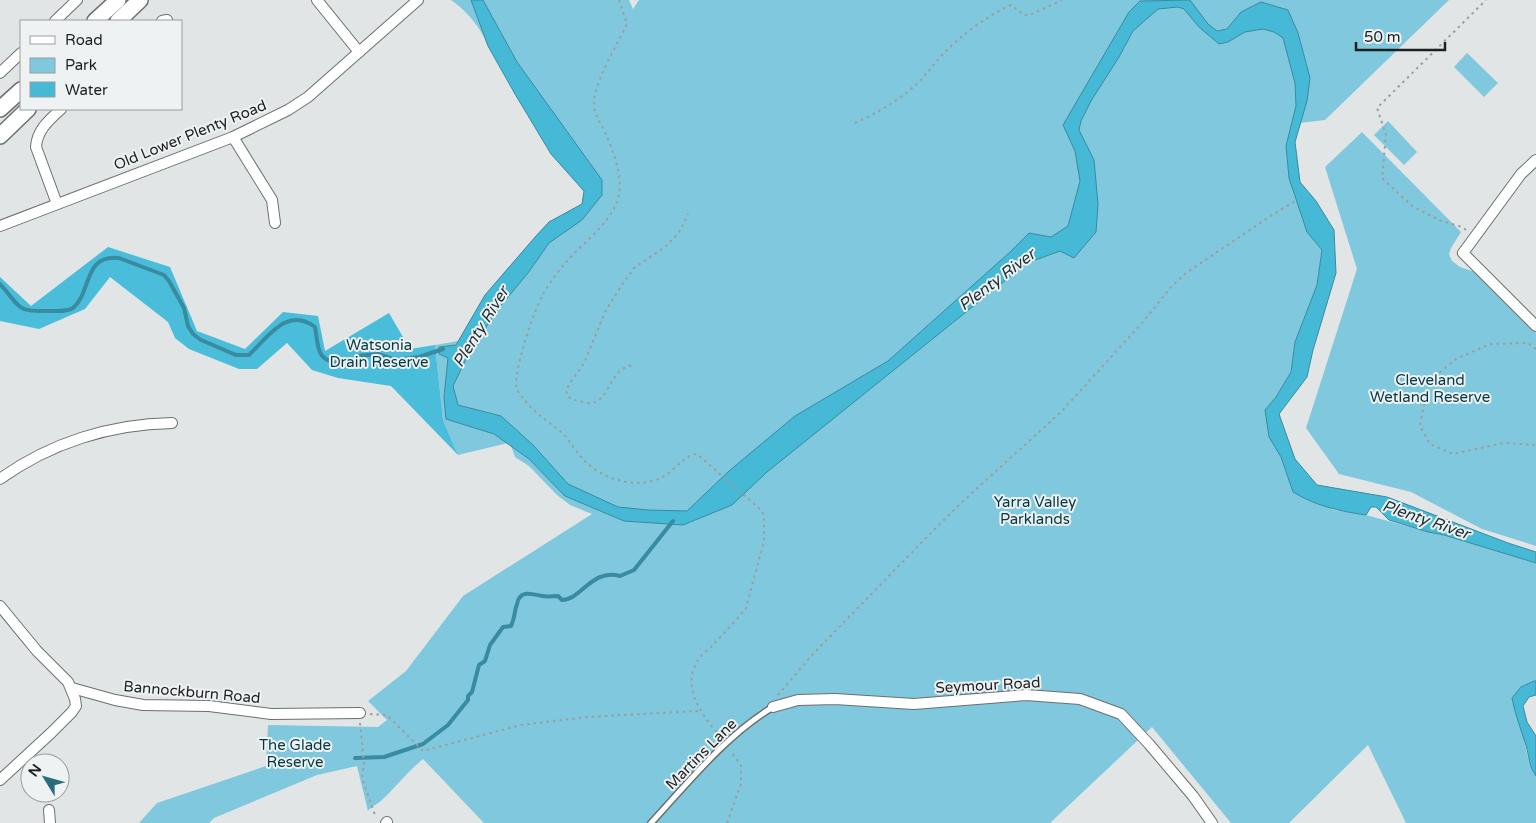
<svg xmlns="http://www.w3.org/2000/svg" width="1536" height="823" font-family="'Varela Round',sans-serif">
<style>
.green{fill:#80c8dd}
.forest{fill:#4abddb}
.water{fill:#45b9d6;stroke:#398b9f}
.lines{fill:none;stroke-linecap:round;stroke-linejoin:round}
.stream{stroke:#398b9f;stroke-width:4}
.lane-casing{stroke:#6c6f70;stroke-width:8}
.street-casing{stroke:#6c6f70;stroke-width:12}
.primary-casing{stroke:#6c6f70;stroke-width:18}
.path{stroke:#9a9e9e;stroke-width:2;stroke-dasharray:2.5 4;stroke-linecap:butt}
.lane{stroke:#fff;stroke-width:5}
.street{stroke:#fff;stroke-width:10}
.primary{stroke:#fff;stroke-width:15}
.labels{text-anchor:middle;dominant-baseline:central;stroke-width:4;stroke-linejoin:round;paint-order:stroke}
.street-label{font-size:15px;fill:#1e2020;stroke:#eef2f3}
.park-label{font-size:15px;fill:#033a46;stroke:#eef2f3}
.water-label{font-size:16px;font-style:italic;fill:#1c3036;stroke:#eef2f3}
</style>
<rect width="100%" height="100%" fill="#e1e5e6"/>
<g class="green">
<path d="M451 0H629L633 9 639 0H1449L1325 120 1291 124 1307 232 1322 250 1317 285 1295 342 1291 372 1276 397 1265 410 1269 437 1281 457 1293 492 1334 510 1366 515 1428 532 1444 535 1536 563V681H1534L1521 687C1523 710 1522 759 1536 776V823H1406L1368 745 1289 823H1231L1152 727 1050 823H484L423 759C408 771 397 786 383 799 378 804 372 806 368 811L357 766 317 775 214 818 209 823H139L157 803 266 766 268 725 378 727 387 720 368 701 406 671 463 596 592 514 570 505 557 495 529 466 515 457 511 446 508 443 458 455 443 420 435 345 458 341 485 295 536 236 549 222 582 204 584 191 551 154 488 46C482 29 466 10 451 0Z"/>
<polygon points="1467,53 1498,83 1484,97 1454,67"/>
<polygon points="1388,121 1417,152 1404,165 1374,135"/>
<polygon points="1362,132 1461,232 1451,248 1449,254 1452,261 1460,267 1475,272 1536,333 1536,546 1482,529 1411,492 1339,474 1306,428 1357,269 1325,167"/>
</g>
<polygon class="forest" points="108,247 170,267 197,331 245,349 283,312 318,316 325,351 389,313 410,349 435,345 443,420 458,455 391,386 338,378 312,370 287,343 257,369 239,369 189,349 175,338 168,322 110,277 85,309 39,329 0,321 0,277 31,306"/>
<g class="water">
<path d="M471 0H483L517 62 602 180V195L582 220 549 243 528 273 498 309 469 353 453 386 458 405 501 416 533 445 568 484 618 507 648 510 687 511 729 471 795 416 888 361 1010 252 1029 233 1051 237 1068 226 1080 181 1075 151 1063 125 1129 12 1140 1 1190 0 1208 24 1217 31 1227 29 1241 12 1261 2 1288 10 1298 33 1310 78 1307 101 1295 142 1300 182 1316 201 1334 230 1336 273 1313 350 1307 377 1279 414 1295 459 1317 485 1387 497 1508 543 1536 552V563L1444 535 1428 532 1389 520 1376 507H1371L1366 515C1339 511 1316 506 1293 492L1281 457 1269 437 1265 410 1276 397 1291 372 1295 342 1317 285 1322 250 1307 232 1289 178 1286 146 1296 106 1295 83 1283 38 1274 32 1263 29 1245 32 1228 42 1219 44 1199 27 1184 9 1178 7 1158 9 1133 31 1119 57 1091 101 1081 121 1079 130 1094 160 1098 204 1096 232 1074 258 1060 251 1027 263 767 472 732 505 683 525 624 521 565 496 529 459 494 434 446 419 444 397 448 358 439 354V347L456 345 485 295 536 236 549 222 582 204 584 191 551 154 515 94 488 46Z"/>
<path d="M1534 681H1536V695L1529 697 1523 706 1527 722 1536 736V776C1529 767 1529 756 1526 745 1521 729 1515 715 1512 698L1521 687Z"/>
</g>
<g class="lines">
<g class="stream">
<path d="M0 284C22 308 15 312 50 311 57 311 67 312 73 308 92 292 83 254 119 258L164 275 169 281 184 308 188 326 193 334 201 340 236 355H249C268 337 287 306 315 327 319 348 315 360 341 364 349 365 353 363 358 356L378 354 396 360 419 357 443 349"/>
<path d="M355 758 384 757 423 744 448 725 468 700V696L472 692 479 665 485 661 490 645 503 627 511 626C515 618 514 612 517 604 520 589 532 594 542 596 547 597 553 596 558 596L562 600C581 600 592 568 620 576L634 570 673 521"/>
</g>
<g class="lane-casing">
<path id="lane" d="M651 823C688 783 725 736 773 707"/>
</g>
<g class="street-casing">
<g id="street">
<polyline points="317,0 359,52"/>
<polyline points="55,21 77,0"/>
<polyline points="162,21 167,20"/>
<polyline points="0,73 21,53"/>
<polyline points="233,137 272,200 275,223"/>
<polyline points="1536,160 1521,174 1463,253 1536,326"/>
<path d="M57 204 36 147C37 130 49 120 61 109"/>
<polyline points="0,226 233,137 288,110 308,97 418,0"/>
<path d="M0 479C50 443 110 424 172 423"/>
<polyline points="0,606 37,651 68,682 75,699 76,706 72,712 51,733 0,780"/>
<polyline points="72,688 115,700 143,705 209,706 271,714 360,713"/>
<polyline points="773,707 798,700 835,699 914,704 1026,695 1080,699 1121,714 1149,744 1193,796 1212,823"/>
<polyline points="49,810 50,823"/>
<polyline points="386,823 387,822"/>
</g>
</g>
<g class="primary-casing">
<g id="primary">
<polyline points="95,21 118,0"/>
<polyline points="118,21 140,0"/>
<polyline points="0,109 21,90"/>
<polyline points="0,136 28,109"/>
</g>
</g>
<g class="path">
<path d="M619 0 627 24C617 45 596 79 594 101 593 113 600 122 605 132 614 153 625 180 617 202 608 225 584 242 568 260 559 270 550 282 543 294 533 313 515 366 516 388 527 407 543 418 560 431 569 438 574 450 582 458 599 477 627 487 652 481 672 477 683 454 697 454L762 511 764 516V541L746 608C736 621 724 633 713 645 708 650 700 655 697 662 681 689 704 718 721 737"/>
<path d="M855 123C875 114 894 103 911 89 923 79 932 67 942 55 959 37 988 15 1011 5L1024 15H1030L1062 0"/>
<polyline points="1466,230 1462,227 1439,220 1412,206 1382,178 1386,135 1377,108 1486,0"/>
<polyline points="1536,349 1528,343 1490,344 1456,359 1428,382 1420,426 1430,444 1453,454 1504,443 1536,445"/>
<path d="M631 365C627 367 623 368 620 371 607 382 606 408 583 402 578 401 573 400 568 397L566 391 570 383 584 363 605 312 623 283 634 268 665 247 675 237 681 229 688 214"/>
<polyline points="778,695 812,655 924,540 961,503 1061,412 1142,323 1172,286 1186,273 1272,215 1297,200"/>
<polyline points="370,714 387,715 423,751 521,725 587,717 698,711"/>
<polyline points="360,723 364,763 362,778 376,818"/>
<polyline points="727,823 741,784 741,766 731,751"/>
</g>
<use href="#lane" class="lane"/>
<use href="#street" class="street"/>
<use href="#primary" class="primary"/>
</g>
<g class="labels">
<g class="street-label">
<text transform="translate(190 135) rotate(-22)">Old Lower Plenty Road</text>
<text transform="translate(988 685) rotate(-3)">Seymour Road</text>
<text transform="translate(192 692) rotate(5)">Bannockburn Road</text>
<text transform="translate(701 754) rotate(-45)">Martins Lane</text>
</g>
<g class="park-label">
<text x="379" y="345">Watsonia<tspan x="379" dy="17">Drain Reserve</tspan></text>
<text x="1430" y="380">Cleveland<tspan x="1430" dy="17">Wetland Reserve</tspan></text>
<text x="1035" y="502">Yarra Valley<tspan x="1035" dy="17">Parklands</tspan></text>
<text x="295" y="745">The Glade<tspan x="295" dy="17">Reserve</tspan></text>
</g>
<g class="water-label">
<text transform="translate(997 280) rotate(-37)">Plenty River</text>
<text transform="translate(481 327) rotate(-58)">Plenty River</text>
<text transform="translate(1426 520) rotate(19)">Plenty River</text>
</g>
</g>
<rect x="20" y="20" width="162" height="90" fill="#eef2f3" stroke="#9b9e9f"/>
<rect x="30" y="36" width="25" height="8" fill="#ffffff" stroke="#9b9e9f"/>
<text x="65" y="45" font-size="15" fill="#1e2020">Road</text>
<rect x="30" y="58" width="25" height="15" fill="#80c8dd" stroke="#9b9e9f"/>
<text x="65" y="70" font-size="15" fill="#1e2020">Park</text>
<rect x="30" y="82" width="25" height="15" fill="#45b9d6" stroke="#9b9e9f"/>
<text x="65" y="95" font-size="15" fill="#1e2020">Water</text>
<g transform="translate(45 778) rotate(307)"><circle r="24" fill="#eef2f3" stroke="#9b9e9f"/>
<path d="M0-4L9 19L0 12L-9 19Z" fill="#296c7e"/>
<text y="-8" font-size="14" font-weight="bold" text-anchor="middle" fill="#1e2020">N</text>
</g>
<path d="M1356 42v8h89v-8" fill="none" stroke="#1e2020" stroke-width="2.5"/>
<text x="1364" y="42" font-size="15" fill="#1e2020" stroke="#eef2f3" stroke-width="4" paint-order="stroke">50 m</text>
</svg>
